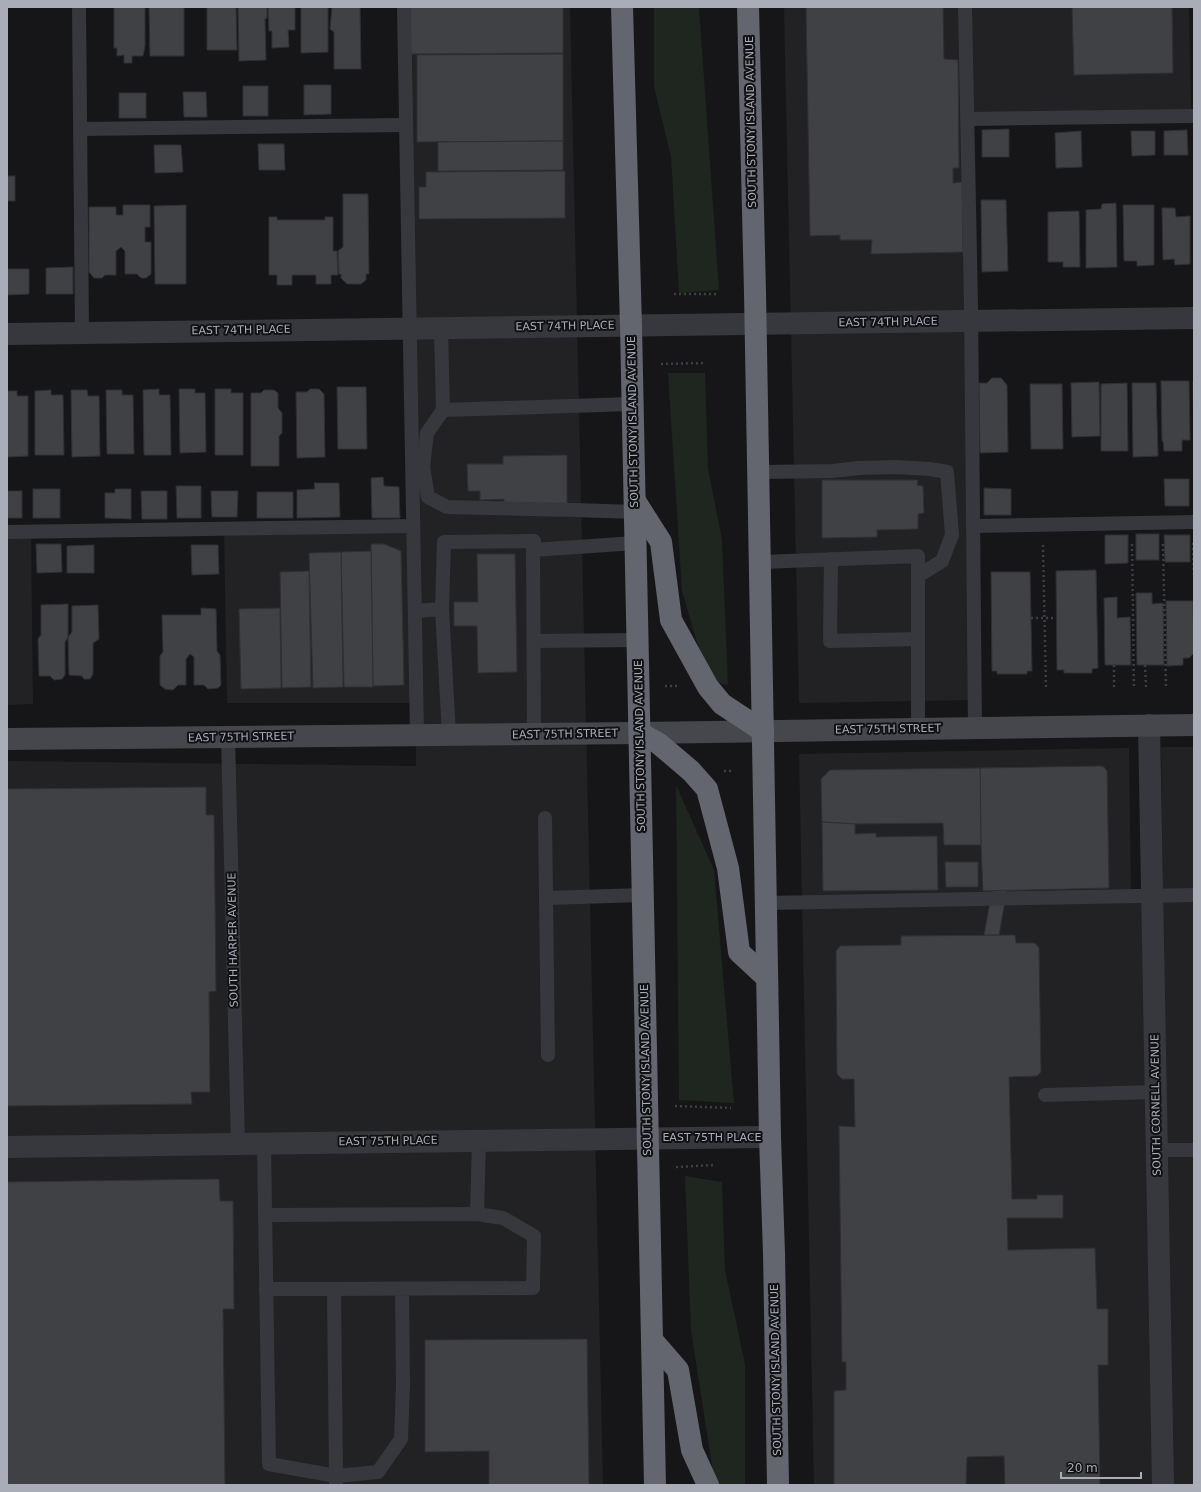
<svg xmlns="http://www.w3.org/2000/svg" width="1201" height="1492" font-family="'DejaVu Sans',sans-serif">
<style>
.built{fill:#222225}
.green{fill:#1e261f}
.building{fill:#404145;stroke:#303034}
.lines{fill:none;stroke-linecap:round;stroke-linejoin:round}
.path{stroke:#3d3f44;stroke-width:2.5;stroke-dasharray:2 3;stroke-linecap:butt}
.lane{stroke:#37383d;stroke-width:14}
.street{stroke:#37383d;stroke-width:22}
.secondary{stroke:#45474d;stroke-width:22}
.highway{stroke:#63666e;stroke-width:22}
.labels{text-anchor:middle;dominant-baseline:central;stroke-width:4;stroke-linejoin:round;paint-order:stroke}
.street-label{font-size:11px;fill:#a8adb8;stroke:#111113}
</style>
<rect width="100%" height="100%" fill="#161618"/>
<g class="built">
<polygon points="407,7 570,7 603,1485 7,1485 7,761 416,766 416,703 227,703 224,529 413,526"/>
<polygon points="784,7 965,7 975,700 799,703"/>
<polygon points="965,7 1189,7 1191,116 968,119"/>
<polygon points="31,531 33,704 7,705 7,532"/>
<polygon points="1161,747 1194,747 1194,1485 814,1485 799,754 1129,748 1131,896 1163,896"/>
</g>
<g class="green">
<polygon points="654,7 699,7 719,290 679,293 671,157 654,86"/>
<polygon points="668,373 705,373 708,469 722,540 728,685 708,680 682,591"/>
<polygon points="676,785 714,870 734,1103 679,1100"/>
<polygon points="685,1176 722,1182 725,1270 745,1364 745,1485 715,1485 691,1330"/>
</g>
<g class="building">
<polygon points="114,7 145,7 145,46 143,56 132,56 132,63 124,63 124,55 117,56 117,48 114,48"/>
<polygon points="149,7 184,7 184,56 150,56"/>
<polygon points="207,7 236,7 237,50 207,50"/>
<polygon points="238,7 265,7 267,9 267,18 265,19 266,60 239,61"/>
<polygon points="268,7 295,7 295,30 288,30 289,47 272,48 272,31 269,31"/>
<polygon points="301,7 328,7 328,52 301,53"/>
<polygon points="332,7 360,7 361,69 334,69 334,32 330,29"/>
<polygon points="409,7 563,7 563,53 409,54"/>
<polygon points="806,7 943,7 944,59 958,60 959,168 953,168 953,183 962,182 963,252 871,254 872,240 840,240 840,235 810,236"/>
<polygon points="1072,7 1172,7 1173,73 1074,75"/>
<polygon points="563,54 563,141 417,142 417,55"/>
<polygon points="304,85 331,85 331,114 304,115"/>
<rect x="243" y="86" width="25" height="30"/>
<polygon points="183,92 206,92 207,117 184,117"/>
<rect x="119" y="93" width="27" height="25"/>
<polygon points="1009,129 1009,157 982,157 982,130"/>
<polygon points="1187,130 1188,155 1164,155 1164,131"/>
<polygon points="1081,131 1082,167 1056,168 1055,133"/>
<polygon points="1131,131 1155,131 1155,155 1132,156"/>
<polygon points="563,141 563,170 438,171 438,142"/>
<polygon points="258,144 284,144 285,170 259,170"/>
<polygon points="154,145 181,145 183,172 155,173"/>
<polygon points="565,171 565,218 419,219 419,187 426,187 426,172"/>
<rect x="7" y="176" width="8" height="25"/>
<polygon points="343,194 368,194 369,274 366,274 366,280 361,284 347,284 341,278 341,274 339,274 338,251 343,247"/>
<polygon points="981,200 1006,200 1008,271 982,272"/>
<polygon points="1116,203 1117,267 1086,268 1086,210 1101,209 1102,204"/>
<polygon points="123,205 150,205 150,227 145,227 145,242 151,242 151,274 146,278 141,278 137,274 125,274 125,251 121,247 116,251 116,275 105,275 102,278 94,278 89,272 89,207 116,207 116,215 123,215"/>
<polygon points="186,205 186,284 155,284 154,206"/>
<polygon points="1123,205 1154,205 1154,265 1137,266 1137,261 1124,261"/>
<polygon points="1162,208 1175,208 1176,217 1190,216 1190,264 1175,265 1174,259 1163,260"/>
<polygon points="1079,211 1080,267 1063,267 1063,262 1048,262 1048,212"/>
<polygon points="269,217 277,217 277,220 325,220 325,217 333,217 333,251 337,251 338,275 331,275 331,284 316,284 316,275 292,275 292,285 277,285 277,275 269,275"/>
<polygon points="73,267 73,294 46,294 46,268"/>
<polygon points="7,269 29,269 29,294 7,295"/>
<polygon points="992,378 1001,378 1007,385 1008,452 980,453 979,383 987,383"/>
<polygon points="1161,381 1189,381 1190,440 1182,440 1182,451 1164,451 1163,441 1162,441"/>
<polygon points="1099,382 1100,436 1072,437 1071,383"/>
<polygon points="1193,382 1194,382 1194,447"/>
<polygon points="1127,383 1128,451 1101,451 1101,384"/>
<polygon points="1132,383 1156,383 1158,456 1133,457"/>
<polygon points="1030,384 1062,384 1063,449 1031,449"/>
<polygon points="337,387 366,387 367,449 338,449"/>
<polygon points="159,389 159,395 170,395 171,455 144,455 143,390"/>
<polygon points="179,389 195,389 195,393 205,393 206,452 180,453"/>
<polygon points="215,389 231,389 231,393 243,393 243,455 215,455"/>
<polygon points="310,389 319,389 324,394 325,457 297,458 296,392 307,392"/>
<polygon points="51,390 51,395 63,395 64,455 35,455 35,391"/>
<polygon points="71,390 87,390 88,396 99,396 100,456 72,457"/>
<polygon points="106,390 122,390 122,395 133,395 134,454 107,454"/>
<polygon points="264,390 274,390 278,393 278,408 282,413 282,433 279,436 279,466 251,466 251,393 261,393"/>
<polygon points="7,391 17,391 17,396 28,396 28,456 7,457"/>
<polygon points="567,455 567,504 504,505 504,499 480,500 480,491 468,491 467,464 503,464 503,456"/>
<polygon points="383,477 384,486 399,487 400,518 372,518 371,478"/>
<polygon points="1164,479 1189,479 1189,506 1165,506"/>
<polygon points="822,480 918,480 917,485 923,486 924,513 918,514 918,529 877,530 877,537 822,538"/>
<polygon points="314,483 339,483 340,517 297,518 297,490 315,489"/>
<polygon points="176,486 201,486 201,518 177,518"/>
<polygon points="984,488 1011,489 1011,515 984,515"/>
<rect x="33" y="489" width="27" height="29"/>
<polygon points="115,489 131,489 131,519 105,518 105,493 115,493"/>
<rect x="7" y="491" width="15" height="27"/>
<polygon points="141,491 167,491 167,519 142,519"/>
<polygon points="211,491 238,491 237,517 212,517"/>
<rect x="257" y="492" width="36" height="26"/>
<rect x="1136" y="534" width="23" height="26"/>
<polygon points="1105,535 1128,535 1128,563 1105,564"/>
<polygon points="1164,535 1190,535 1190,562 1165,562"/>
<polygon points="36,544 61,544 62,572 37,573"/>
<polygon points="371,544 384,544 401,551 404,685 373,686"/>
<polygon points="94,545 94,573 67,573 67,546"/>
<polygon points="191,545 218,545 219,574 192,575"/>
<polygon points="371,551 373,687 344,687 341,552"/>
<polygon points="341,552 343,687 313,688 309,553"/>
<polygon points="477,554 515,554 517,672 478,673 477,626 454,626 454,602 478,602"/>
<polygon points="1096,570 1098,668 1092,669 1092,673 1064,673 1064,670 1057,670 1056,571"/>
<polygon points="309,571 311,687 282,688 280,572"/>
<polygon points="991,572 1030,572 1032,671 1027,671 1027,674 997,674 997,671 992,671"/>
<polygon points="1136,593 1152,593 1152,604 1163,603 1164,665 1137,665"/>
<polygon points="1117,597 1117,618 1130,617 1131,665 1105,665 1104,598"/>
<polygon points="1166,601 1193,601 1194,653 1189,658 1183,658 1183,665 1167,666"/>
<polygon points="68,604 68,637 65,642 65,675 62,679 54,680 50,676 39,676 38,639 41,635 41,605"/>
<polygon points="98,605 99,639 93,643 93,674 90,679 84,679 82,676 69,675 68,637 72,632 72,606"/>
<polygon points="201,608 216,609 217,651 220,655 221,685 218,688 208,689 204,685 194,685 194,657 190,654 186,659 186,685 178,685 173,690 165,689 160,685 160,656 163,652 162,615 201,615"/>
<polygon points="280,608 281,688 241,689 239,609"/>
<polygon points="1100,766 1104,767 1107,771 1109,888 983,891 981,845 980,768"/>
<polygon points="980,768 981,845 944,845 943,823 855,824 822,822 821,779 830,770"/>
<polygon points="206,787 206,815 214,815 216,991 209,992 210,1092 191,1092 192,1104 7,1106 7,789"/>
<polygon points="822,822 855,824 855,834 876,833 876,837 937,836 938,890 823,891"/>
<polygon points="945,862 978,862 978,887 946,887"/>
<polygon points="1007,890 999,935 984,935 992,891"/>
<polygon points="1015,935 1016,943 1035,943 1039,948 1041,1072 1037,1076 1009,1077 1012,1199 1037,1199 1037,1195 1063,1195 1063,1218 1007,1218 1008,1250 1095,1248 1097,1309 1108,1309 1108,1365 1098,1365 1100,1485 1005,1485 1004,1456 967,1457 966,1485 834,1485 834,1391 846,1390 846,1362 842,1362 839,1126 855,1127 854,1079 842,1079 837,1074 836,951 840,946 901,945 901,936"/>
<polygon points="219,1179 220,1201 233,1201 234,1309 223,1309 225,1485 7,1485 7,1182"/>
<polygon points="587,1339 589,1485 489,1485 489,1451 425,1452 425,1340"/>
</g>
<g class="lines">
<g class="path">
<polyline points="674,294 718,294"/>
<polyline points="661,364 704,363"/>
<polyline points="1193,543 1194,577"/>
<polyline points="1132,544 1134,687"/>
<polyline points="1163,544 1166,687"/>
<polyline points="1043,545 1046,689"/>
<polyline points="1031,618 1056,618"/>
<polyline points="1114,665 1114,688"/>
<polyline points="1145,665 1146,687"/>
<polyline points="665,686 680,686"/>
<polyline points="724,771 731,771"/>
<polyline points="675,1106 731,1108"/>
<polyline points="676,1167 715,1165"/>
</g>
<g class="lane">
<polyline points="79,7 82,333"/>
<polyline points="404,7 417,735"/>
<polyline points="965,7 971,306 975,728"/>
<polyline points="968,119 1194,116"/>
<polyline points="81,129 406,125"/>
<polyline points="441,328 443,410 632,404"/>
<polyline points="443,410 427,433 423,467 428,497 447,507 575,510 635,512"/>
<polyline points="758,472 832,471 859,468 895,467 930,469 947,472 952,535 942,561 918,576"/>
<polyline points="973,526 1194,522"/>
<polyline points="7,532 413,526"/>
<polyline points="831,559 830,641 918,639"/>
<polyline points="760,562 918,556 918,729"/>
<polyline points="442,609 444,542 534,541 533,550"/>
<polyline points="415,611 442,609 449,735"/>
<polyline points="534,641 638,640"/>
<polyline points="534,734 533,550 636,543"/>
<polyline points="228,737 238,1144"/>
<polyline points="545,818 548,1055"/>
<polyline points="546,898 643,895"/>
<polyline points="766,903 1194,895"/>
<polyline points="1045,1095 1156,1092"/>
<polyline points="264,1143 269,1464 336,1476 336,1484"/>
<polyline points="1157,1150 1194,1150"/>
<polyline points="477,1214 479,1140"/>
<polyline points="265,1215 477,1214 503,1218 534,1236 533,1288 334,1289 336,1476 378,1472 401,1439 403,1385 402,1289"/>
<polyline points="266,1289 334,1289"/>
</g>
<g class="street">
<polyline points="7,334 1194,318"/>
<polyline points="1149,725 1163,1485"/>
<polyline points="7,1147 770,1137"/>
</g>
<polyline class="secondary" points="7,739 640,733 1194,725"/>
<g class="highway">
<polyline points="622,7 631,326 655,1485"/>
<polyline points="748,7 755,292 770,1137 774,1253 778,1485"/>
<polyline points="635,501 661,542 671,620 708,687 722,704 763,731"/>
<polyline points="640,733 658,743 691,771 707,789 728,868 739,952 767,978"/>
<polyline points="652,1340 678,1370 692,1450 708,1485"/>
</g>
</g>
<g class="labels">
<g class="street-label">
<text transform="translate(751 122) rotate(-91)">SOUTH STONY ISLAND AVENUE</text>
<text transform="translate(888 322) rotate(-1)">EAST 74TH PLACE</text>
<text transform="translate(565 326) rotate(-1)">EAST 74TH PLACE</text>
<text transform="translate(241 330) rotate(-1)">EAST 74TH PLACE</text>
<text transform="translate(633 422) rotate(-91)">SOUTH STONY ISLAND AVENUE</text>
<text transform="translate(888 729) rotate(-1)">EAST 75TH STREET</text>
<text transform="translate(565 734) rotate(-1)">EAST 75TH STREET</text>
<text transform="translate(241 737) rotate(-1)">EAST 75TH STREET</text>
<text transform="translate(640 746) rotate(-91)">SOUTH STONY ISLAND AVENUE</text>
<text transform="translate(233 940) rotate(-91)">SOUTH HARPER AVENUE</text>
<text transform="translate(646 1070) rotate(-91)">SOUTH STONY ISLAND AVENUE</text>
<text transform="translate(1156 1105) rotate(-91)">SOUTH CORNELL AVENUE</text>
<text x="712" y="1137">EAST 75TH PLACE</text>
<text transform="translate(388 1141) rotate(-1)">EAST 75TH PLACE</text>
<text transform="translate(776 1370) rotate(-91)">SOUTH STONY ISLAND AVENUE</text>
</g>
</g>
<rect width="1201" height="1492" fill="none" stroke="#a8adb8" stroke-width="16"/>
<path d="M1061 1472v6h80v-6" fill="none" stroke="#a8adb8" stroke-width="2"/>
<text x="1067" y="1472" font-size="12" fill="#a8adb8" stroke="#111113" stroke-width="3" paint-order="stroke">20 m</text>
</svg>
